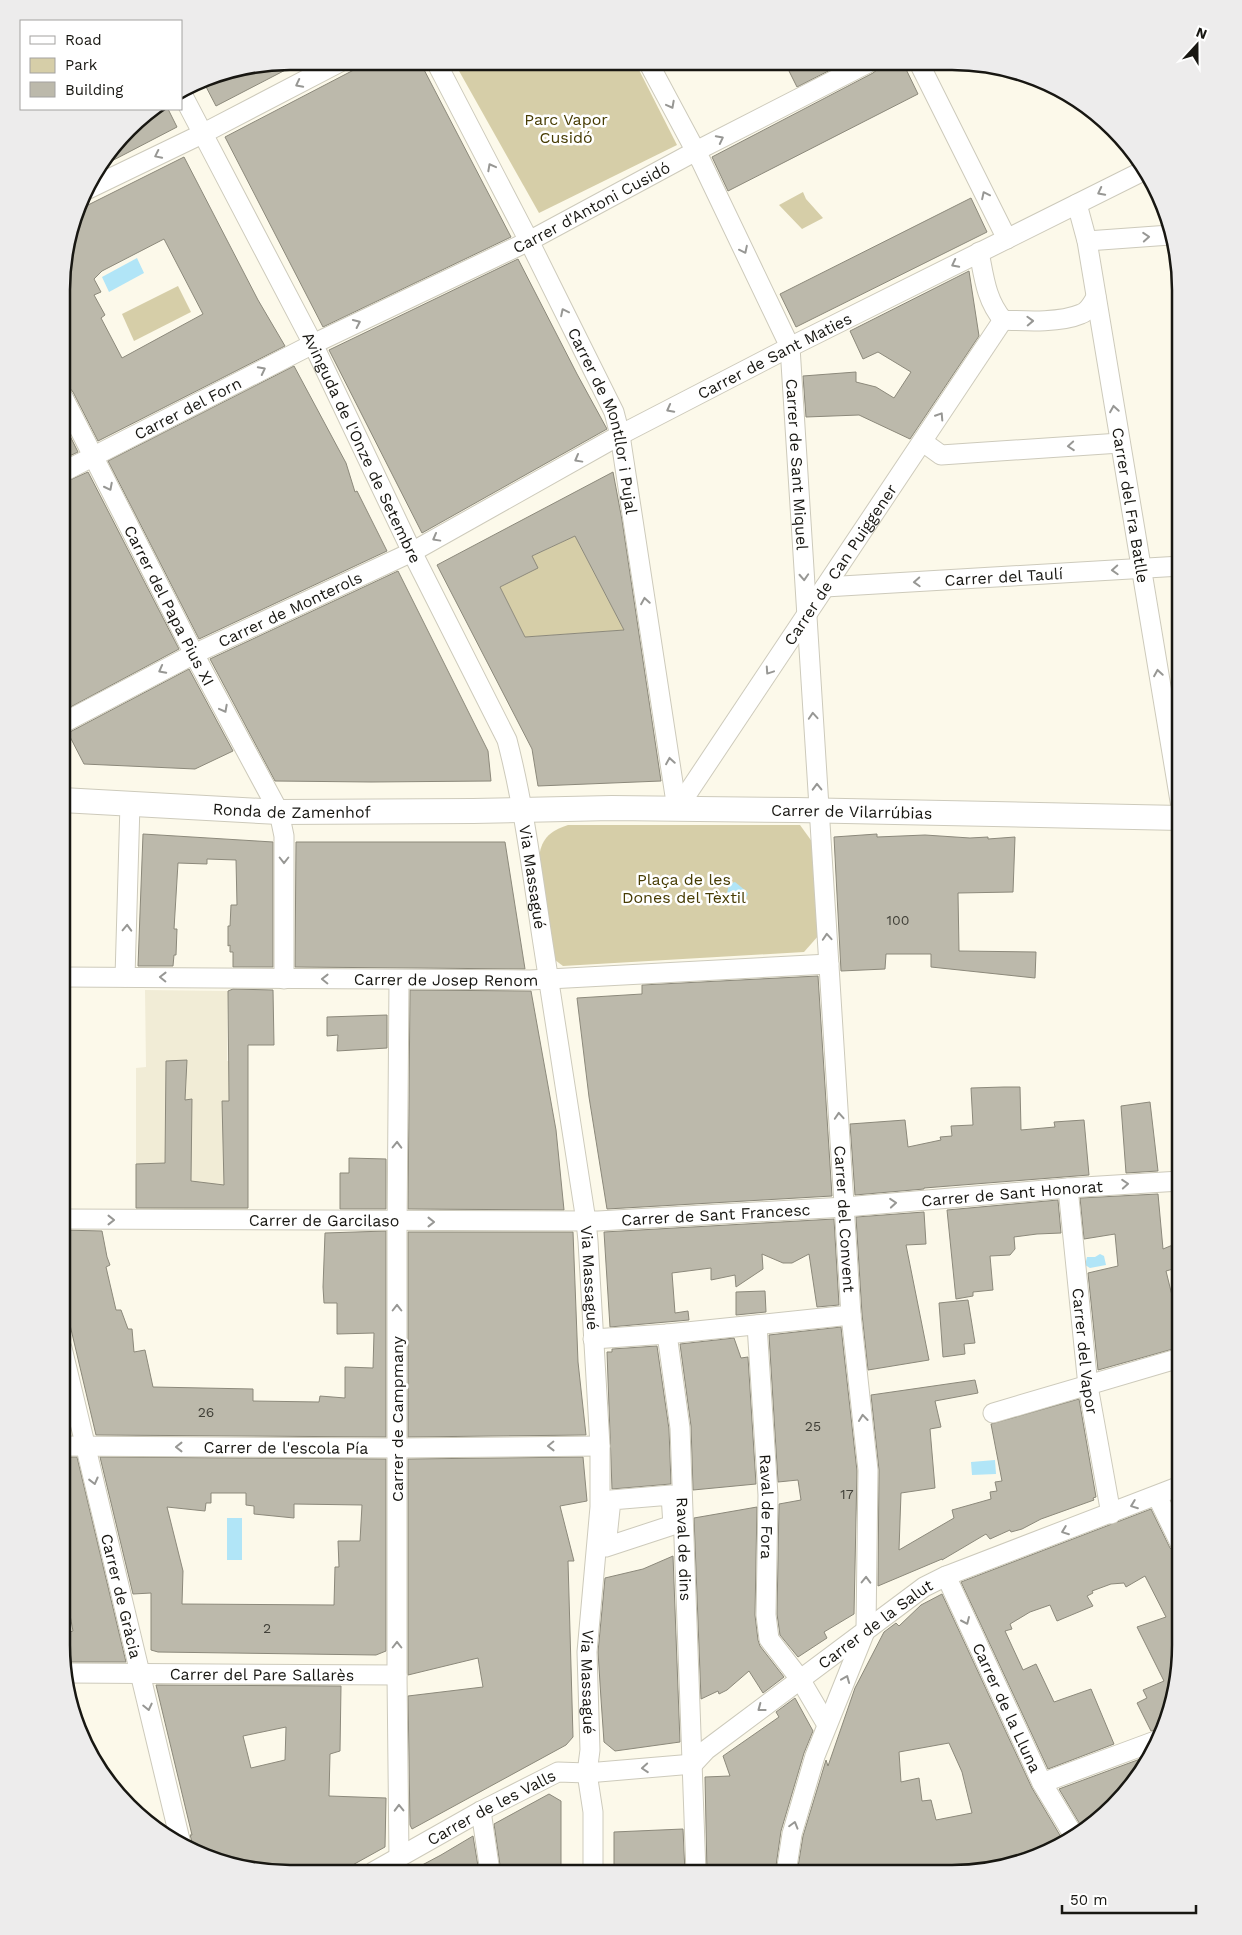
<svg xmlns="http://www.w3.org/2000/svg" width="1242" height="1935" font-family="'Work Sans',sans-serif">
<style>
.built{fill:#f1ecd6}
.green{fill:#d6cea8}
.water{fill:#b1e5f7}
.building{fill:#bcb9ab;stroke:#8c897b;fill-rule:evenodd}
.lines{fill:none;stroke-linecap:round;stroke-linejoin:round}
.minor-casing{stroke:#cdcabb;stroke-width:21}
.major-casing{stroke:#cdcabb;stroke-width:26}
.minor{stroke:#fff;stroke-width:19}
.major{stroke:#fff;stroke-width:24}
.oneway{stroke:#979794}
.labels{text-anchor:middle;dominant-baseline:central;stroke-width:5;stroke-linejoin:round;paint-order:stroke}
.number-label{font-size:14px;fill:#414038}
.park-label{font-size:16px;fill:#473c03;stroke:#fff}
.street-label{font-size:16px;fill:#181712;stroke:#fff}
.rim{fill:none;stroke:#181712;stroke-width:2.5}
</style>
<rect width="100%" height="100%" fill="#fcf9ea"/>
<polygon class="built" points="145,990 228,991 227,1061 248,1060 248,1211 136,1211 136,1068 146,1067"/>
<g class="green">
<polygon points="454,62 635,62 677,145 539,213"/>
<polygon points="803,192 806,199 823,218 802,229 779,205"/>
<polygon points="178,286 191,312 134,341 122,314"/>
<polygon points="575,536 624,630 525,637 500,587 537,568 532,556"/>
<path d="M568 825H800L813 843 819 935 804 952 563 966 555 960 539 860C540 840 549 831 568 825Z"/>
</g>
<g class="water">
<polygon points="137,258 144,273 109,292 102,277"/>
<polygon points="735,882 746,891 748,894 746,898 736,903 729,904 726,898 729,884"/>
<polygon points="1100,1254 1104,1256 1106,1265 1090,1268 1085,1265 1087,1257 1095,1257"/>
<polygon points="995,1460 996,1474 972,1475 971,1462"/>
<rect x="227" y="1518" width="15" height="42"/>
</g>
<g class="building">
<polygon points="296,61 297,64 216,106 202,79"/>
<polygon points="371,61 420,62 511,237 323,327 225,137"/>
<polygon points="785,63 844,63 797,87"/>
<polygon points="879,63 903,63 918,94 728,191 712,157 873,73 878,69"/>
<polygon points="154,109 168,109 177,127 102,166 139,118"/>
<path d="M184 157 258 300 285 346 98 441 73 392 69 387 63 386V261L78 210ZM164 239 203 314 122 358 101 318 105 315 94 295 101 292 94 279 102 271Z"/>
<polygon points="971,198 987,232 796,327 780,294"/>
<polygon points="518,259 577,374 607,429 422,533 329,350"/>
<polygon points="969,271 979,336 910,439 859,415 806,417 803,376 856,372 856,382 876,387 894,398 911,372 878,352 863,359 850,331"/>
<polygon points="294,366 346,463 355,492 357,491 387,551 199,639 108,461"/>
<polygon points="63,422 78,452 63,459"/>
<polygon points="88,472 179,649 63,711 63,483"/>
<path d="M613 472 622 520 661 781 538 786 532 749 437 565ZM575 536 624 630 525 637 500 587 538 568 532 556Z"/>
<polygon points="398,571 488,751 491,781 371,782 275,781 210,659"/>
<polygon points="189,669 233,751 195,769 84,764 68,733"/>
<polygon points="143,834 273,842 273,967 233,967 233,952 230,952 230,945 228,946 228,926 230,926 231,905 237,905 236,860 207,859 207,864 178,863 174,929 177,929 176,955 174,955 173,966 138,966"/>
<polygon points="877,834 877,837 925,835 970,838 988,837 988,839 1015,837 1013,892 958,893 959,951 1036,952 1035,978 931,967 931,954 886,954 885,969 841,971 834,837"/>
<polygon points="296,842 505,842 525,969 295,967"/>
<polygon points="818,976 832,1196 607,1209 589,1097 577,998 642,994 642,985"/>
<polygon points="233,989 273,990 274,1045 248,1045 248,1208 136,1208 136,1164 165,1163 166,1061 187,1060 185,1100 192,1099 191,1181 224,1185 222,1101 229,1101 228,991"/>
<polygon points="410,990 531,991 556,1130 564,1210 408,1209"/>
<polygon points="387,1015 387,1048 337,1051 338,1035 327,1036 327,1017"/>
<polygon points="1004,1087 1020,1087 1021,1130 1055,1127 1054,1122 1084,1120 1089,1175 924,1188 924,1189 855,1195 850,1124 905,1120 908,1147 941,1140 940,1137 952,1136 951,1126 973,1125 971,1088"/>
<polygon points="1150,1102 1158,1171 1126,1173 1121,1106"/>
<polygon points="349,1158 386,1159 386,1209 340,1209 340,1173 349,1173"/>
<polygon points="1158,1194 1163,1249 1180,1242 1180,1267 1166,1271 1180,1328 1180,1347 1098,1370 1088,1273 1118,1266 1115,1234 1084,1239 1080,1198"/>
<polygon points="1058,1200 1061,1233 1037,1234 1014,1237 1015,1249 1010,1255 990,1256 993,1290 973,1292 973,1296 956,1299 947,1210"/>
<polygon points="924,1212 926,1244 906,1245 929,1360 868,1370 862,1314 856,1217"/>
<polygon points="834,1219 839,1305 817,1307 809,1254 792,1263 783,1263 762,1254 763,1269 736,1287 735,1275 711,1280 711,1268 672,1273 675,1313 688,1311 689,1320 610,1327 604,1232"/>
<polygon points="62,1230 102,1231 107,1257 110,1265 106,1267 116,1310 121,1310 128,1329 132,1329 134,1352 145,1350 153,1387 253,1389 253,1401 319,1402 320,1396 345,1398 345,1367 373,1368 374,1333 337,1334 337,1303 324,1303 323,1287 325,1233 386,1231 386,1437 96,1435 62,1291"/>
<polygon points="408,1232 573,1232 578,1362 586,1435 408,1437"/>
<polygon points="765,1291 766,1312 736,1315 736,1292"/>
<polygon points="968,1300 975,1343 964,1344 965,1354 943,1357 939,1303"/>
<polygon points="841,1327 857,1471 854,1614 824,1632 827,1638 798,1657 780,1635 777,1614 779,1504 801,1500 798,1480 778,1482 769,1335"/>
<polygon points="734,1338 741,1358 748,1357 756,1484 693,1490 691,1426 680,1344"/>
<polygon points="657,1346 669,1429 671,1484 612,1489 607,1352 612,1352 612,1349"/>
<polygon points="975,1380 978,1393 935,1401 941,1427 930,1429 935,1488 901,1493 899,1550 954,1518 952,1510 991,1499 990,1492 997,1491 995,1482 1002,1481 991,1424 1079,1399 1096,1497 1093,1498 1094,1500 1041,1519 1022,1529 1011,1532 1010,1530 990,1539 986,1534 942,1560 942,1559 878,1586 879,1470 871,1395"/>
<polygon points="62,1457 77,1457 126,1662 65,1662 61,1635 73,1631 66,1594 68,1594 61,1568"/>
<path d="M100 1457 386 1459V1651L376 1655 158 1652 151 1650V1593L133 1594ZM211 1493H246V1505L254 1506V1514L294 1518V1504L362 1505 360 1541H338L339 1567H335L334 1605 182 1604 183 1571 167 1507 205 1511 206 1503H211Z"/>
<polygon points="583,1457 587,1501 560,1506 574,1561 568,1561 573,1737 566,1745 412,1829 410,1825 408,1696 483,1687 478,1658 408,1675 408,1459"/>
<polygon points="757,1507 755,1615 758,1640 760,1646 784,1677 763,1693 749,1671 727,1690 719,1694 718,1691 701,1699 694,1518"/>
<polygon points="1151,1509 1170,1548 1176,1553 1180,1562 1180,1660 1173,1664 1177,1674 1168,1719 1163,1730 1159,1729 1151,1731 1137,1703 1147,1698 1143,1690 1164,1681 1137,1627 1166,1617 1145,1576 1126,1587 1124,1583 1111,1584 1092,1591 1093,1593 1087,1596 1093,1606 1057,1621 1050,1605 1030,1612 1010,1624 1012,1629 1005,1631 1023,1670 1036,1664 1054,1702 1091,1689 1114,1744 1048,1769 961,1582"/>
<polygon points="673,1556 680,1742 615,1751 604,1742 601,1699 598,1652 605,1578 643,1569"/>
<path d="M942 1594 1032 1788 1064 1842 1040 1856 952 1874 797 1873 803 1836 826 1760 828 1766 855 1688 884 1632 896 1623 899 1626 921 1605ZM949 1743 962 1772 972 1813 936 1820 931 1800 922 1801 919 1778 901 1782 899 1752Z"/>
<path d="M156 1685 341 1686 340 1751 330 1754 329 1796 386 1798 385 1847 340 1872H261L203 1856 191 1849 192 1842 190 1835H192ZM286 1727 285 1760 251 1768 243 1736Z"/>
<polygon points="795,1698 813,1731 804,1753 781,1831 775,1873 707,1873 705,1777 730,1776 723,1756 779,1717 776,1712"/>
<polygon points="1151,1755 1142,1772 1109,1807 1098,1812 1100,1817 1091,1826 1084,1831 1059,1789"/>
<polygon points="549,1794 561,1801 561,1873 501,1872 494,1824"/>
<polygon points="683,1829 685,1873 614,1873 614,1832"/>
<polygon points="473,1836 479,1872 409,1872 441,1855"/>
</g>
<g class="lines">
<g class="minor-casing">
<g id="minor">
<path id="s1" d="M436 62 529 241 614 412 620 435 677 809"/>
<path id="s2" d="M648 62 701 161 790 347 851 1315 868 1470 866 1629 815 1756 792 1834 786 1873"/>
<polyline points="919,63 1007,239"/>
<path id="s3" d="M181 92 313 344 412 552 507 740C524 805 532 872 542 937 557 1032 571 1127 586 1221L588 1241 600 1446V1507L587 1652 590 1750 587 1773 593 1812V1873"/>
<polyline points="84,191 202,134 342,61"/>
<path id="s4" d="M1077 204 1087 241 1181 807"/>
<polyline points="1087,241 1170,235"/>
<path d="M979 252C984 277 986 300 1003 320 1026 321 1060 323 1081 314 1089 311 1092 304 1096 297"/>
<path id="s5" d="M63 397 194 654 279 812 284 836V979"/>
<polyline points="923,442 941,455 1120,443"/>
<path id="s6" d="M63 472 313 344 529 241 696 151 868 63"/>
<path id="s7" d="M825 587 1181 566"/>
<path id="s8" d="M63 723 194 654 412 552 620 435 790 347 1145 170"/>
<path id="s9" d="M677 809 1003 320"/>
<path id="s10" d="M62 977 530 980 829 964"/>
<polyline points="125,977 130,804"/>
<polyline points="399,981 397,1233 397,1675 399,1857"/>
<path id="s11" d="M1068 1188 1088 1386 1111 1514"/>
<path id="s12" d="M62 1219 598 1221 845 1207 1068 1188 1180 1181"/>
<path id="s13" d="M757 1325 768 1495 766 1615 769 1639 800 1679 827 1725"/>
<path id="s14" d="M667 1334 680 1428 696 1873"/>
<polyline points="593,1339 667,1334 851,1315"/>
<path id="s15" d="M62 1348 181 1844"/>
<polyline points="993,1413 1180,1358"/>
<path id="s16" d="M62 1446 398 1448 600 1446"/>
<polygon points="671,1495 673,1525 606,1547 611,1500"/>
<polyline points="1157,1496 1180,1543"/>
<path id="s17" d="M946 1576 1042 1783 1074 1836"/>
<path id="s18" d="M67 1673 397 1675"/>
<polyline points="1042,1783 1158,1740"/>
<polyline points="481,1811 490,1872"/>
<path id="s19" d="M373 1872 481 1811 558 1772 587 1773 693 1764 706 1750 924 1587 946 1576 1180 1486"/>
</g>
</g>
<g class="major-casing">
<g id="major">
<path id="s20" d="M62 800 279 812 473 811 612 808 796 810 1181 818"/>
</g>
</g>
<use href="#minor" class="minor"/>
<use href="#major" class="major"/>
</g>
<defs><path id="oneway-chevron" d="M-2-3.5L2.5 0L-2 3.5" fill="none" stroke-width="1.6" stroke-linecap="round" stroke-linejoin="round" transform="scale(1.25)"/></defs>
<g class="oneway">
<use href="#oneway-chevron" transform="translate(299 84) rotate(153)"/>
<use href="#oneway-chevron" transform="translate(671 105) rotate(62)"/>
<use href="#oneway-chevron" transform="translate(720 139) rotate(-27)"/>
<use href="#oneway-chevron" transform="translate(158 155) rotate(154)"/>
<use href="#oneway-chevron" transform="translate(491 167) rotate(-118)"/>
<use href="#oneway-chevron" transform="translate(1101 192) rotate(153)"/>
<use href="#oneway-chevron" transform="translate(985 195) rotate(-116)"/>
<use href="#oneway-chevron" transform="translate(1146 237) rotate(-4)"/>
<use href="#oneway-chevron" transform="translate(744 250) rotate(64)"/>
<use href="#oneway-chevron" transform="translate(955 264) rotate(153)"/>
<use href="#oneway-chevron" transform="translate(564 312) rotate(-116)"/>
<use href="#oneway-chevron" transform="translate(1030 321) rotate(-2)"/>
<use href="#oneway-chevron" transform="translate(357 323) rotate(-25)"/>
<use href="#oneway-chevron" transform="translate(262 370) rotate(-27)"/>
<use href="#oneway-chevron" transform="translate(670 409) rotate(152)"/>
<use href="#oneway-chevron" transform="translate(1114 409) rotate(-99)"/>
<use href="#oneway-chevron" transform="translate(940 416) rotate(-57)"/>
<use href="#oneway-chevron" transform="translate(1071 446) rotate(176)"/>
<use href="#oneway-chevron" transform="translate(578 459) rotate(151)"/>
<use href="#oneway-chevron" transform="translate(109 487) rotate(63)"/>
<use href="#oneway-chevron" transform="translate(436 538) rotate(151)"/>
<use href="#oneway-chevron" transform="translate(1115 570) rotate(177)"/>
<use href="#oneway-chevron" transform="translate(804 577) rotate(87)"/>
<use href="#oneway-chevron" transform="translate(917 582) rotate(177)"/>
<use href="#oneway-chevron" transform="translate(645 601) rotate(-99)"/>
<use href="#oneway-chevron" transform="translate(162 670) rotate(152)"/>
<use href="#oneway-chevron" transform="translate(769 671) rotate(124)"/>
<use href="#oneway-chevron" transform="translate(1158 673) rotate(-99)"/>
<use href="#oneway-chevron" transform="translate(224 709) rotate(62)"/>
<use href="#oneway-chevron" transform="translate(813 716) rotate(-94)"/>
<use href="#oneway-chevron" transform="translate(670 761) rotate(-99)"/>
<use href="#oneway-chevron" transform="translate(817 787) rotate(-91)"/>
<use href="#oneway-chevron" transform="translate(284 860) rotate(90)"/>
<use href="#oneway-chevron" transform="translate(127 928) rotate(-88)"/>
<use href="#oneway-chevron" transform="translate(827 937) rotate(-94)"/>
<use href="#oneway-chevron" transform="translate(163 977) rotate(-179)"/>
<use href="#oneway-chevron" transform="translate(325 979) rotate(-179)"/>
<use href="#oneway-chevron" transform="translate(839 1116) rotate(-94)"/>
<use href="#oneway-chevron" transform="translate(397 1145) rotate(-89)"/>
<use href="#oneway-chevron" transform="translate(1125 1184) rotate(-4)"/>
<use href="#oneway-chevron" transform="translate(893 1203) rotate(-5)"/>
<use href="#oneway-chevron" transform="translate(111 1220)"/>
<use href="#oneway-chevron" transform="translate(431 1222)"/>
<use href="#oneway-chevron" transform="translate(397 1308) rotate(-90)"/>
<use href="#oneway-chevron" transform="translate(863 1418) rotate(-96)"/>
<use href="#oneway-chevron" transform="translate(551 1446) rotate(179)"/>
<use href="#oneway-chevron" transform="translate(179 1447) rotate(-180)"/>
<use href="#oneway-chevron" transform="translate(94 1481) rotate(76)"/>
<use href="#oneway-chevron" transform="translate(1134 1505) rotate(159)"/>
<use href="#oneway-chevron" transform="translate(1065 1531) rotate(159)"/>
<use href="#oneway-chevron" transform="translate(866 1580) rotate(-89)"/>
<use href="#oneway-chevron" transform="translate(966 1621) rotate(66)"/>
<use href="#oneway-chevron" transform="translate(397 1645) rotate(-90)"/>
<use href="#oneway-chevron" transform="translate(846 1679) rotate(-68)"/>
<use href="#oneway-chevron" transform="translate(148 1707) rotate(77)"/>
<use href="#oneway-chevron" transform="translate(761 1708) rotate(143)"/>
<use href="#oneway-chevron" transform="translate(645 1768) rotate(176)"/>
<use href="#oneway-chevron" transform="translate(399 1808) rotate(-91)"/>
<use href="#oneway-chevron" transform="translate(794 1825) rotate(-74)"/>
</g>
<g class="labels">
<g class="number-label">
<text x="898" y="920">100</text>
<text x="206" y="1412">26</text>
<text x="813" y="1426">25</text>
<text x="847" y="1494">17</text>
<text x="267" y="1628">2</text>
</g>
<g class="park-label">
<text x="566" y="119">Parc Vapor<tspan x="566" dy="18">Cusidó</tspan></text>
<text x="684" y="879">Plaça de les<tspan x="684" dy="18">Dones del Tèxtil</tspan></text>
</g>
<g class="street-label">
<text stroke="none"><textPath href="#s6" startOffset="591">Carrer d'Antoni Cusidó</textPath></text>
<text stroke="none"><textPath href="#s8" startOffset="801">Carrer de Sant Maties</textPath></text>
<text stroke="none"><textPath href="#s6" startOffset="140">Carrer del Forn</textPath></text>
<text stroke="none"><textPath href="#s1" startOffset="398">Carrer de Montllor i Pujal</textPath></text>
<text stroke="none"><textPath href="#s3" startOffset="399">Avinguda de l'Onze de Setembre</textPath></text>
<text stroke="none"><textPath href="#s2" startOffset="436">Carrer de Sant Miquel</textPath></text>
<text stroke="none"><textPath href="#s4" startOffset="306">Carrer del Fra Batlle</textPath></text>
<text stroke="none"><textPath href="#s9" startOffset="294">Carrer de Can Puiggener</textPath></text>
<text stroke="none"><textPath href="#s7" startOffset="179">Carrer del Taulí</textPath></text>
<text stroke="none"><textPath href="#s5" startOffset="234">Carrer del Papa Pius XI</textPath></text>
<text stroke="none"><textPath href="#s8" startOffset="254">Carrer de Monterols</textPath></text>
<text stroke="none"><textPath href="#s20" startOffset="230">Ronda de Zamenhof</textPath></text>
<text stroke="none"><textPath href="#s20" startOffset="790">Carrer de Vilarrúbias</textPath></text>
<text stroke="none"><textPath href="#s3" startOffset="865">Via Massagué</textPath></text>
<text stroke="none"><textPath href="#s10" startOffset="384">Carrer de Josep Renom</textPath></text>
<text stroke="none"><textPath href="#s12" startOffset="951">Carrer de Sant Honorat</textPath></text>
<text stroke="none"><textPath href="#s12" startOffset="654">Carrer de Sant Francesc</textPath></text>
<text stroke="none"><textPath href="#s2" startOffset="1192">Carrer del Convent</textPath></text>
<text stroke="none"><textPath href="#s12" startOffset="262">Carrer de Garcilaso</textPath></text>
<text stroke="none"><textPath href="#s3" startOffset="1270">Via Massagué</textPath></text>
<text stroke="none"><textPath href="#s11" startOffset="164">Carrer del Vapor</textPath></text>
<text transform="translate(397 1419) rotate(-90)">Carrer de Campmany</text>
<text stroke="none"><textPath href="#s16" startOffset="224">Carrer de l'escola Pía</textPath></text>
<text stroke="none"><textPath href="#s13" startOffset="182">Raval de Fora</textPath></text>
<text stroke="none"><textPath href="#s14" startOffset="216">Raval de dins</textPath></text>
<text stroke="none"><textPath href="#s15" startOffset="255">Carrer de Gràcia</textPath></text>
<text stroke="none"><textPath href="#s19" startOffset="576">Carrer de la Salut</textPath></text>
<text stroke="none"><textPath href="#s18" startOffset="195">Carrer del Pare Sallarès</textPath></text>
<text stroke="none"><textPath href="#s3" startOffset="1675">Via Massagué</textPath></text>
<text stroke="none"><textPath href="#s17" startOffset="145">Carrer de la Lluna</textPath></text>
<text stroke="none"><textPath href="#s19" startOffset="135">Carrer de les Valls</textPath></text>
</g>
</g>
<path d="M0 0H1242V1935H0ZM290 70H952A220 220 0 0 1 1172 290V1645A220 220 0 0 1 952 1865H290A220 220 0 0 1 70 1645V290A220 220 0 0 1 290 70Z" fill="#edecec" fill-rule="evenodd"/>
<path class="rim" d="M290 70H952A220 220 0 0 1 1172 290V1645A220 220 0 0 1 952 1865H290A220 220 0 0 1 70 1645V290A220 220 0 0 1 290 70Z"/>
<rect x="20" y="20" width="162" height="90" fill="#ffffff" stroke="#a3a2a0"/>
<rect x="30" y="36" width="25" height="8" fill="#ffffff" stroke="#a3a2a0"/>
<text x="65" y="45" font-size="15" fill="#181712">Road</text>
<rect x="30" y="58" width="25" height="15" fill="#d6cea8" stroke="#a3a2a0"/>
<text x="65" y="70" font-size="15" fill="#181712">Park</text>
<rect x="30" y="82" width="25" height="15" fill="#bcb9ab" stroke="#a3a2a0"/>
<text x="65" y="95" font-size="15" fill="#181712">Building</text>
<g transform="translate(1197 45) rotate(21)" stroke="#ffffff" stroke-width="4" paint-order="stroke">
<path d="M0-4L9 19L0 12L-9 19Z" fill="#181712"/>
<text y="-8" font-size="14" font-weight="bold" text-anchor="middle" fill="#181712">N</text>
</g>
<path d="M1062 1905v8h134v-8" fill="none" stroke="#181712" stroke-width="2.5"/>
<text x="1070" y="1905" font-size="15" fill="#181712" stroke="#ffffff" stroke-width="4" paint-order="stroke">50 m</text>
</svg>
